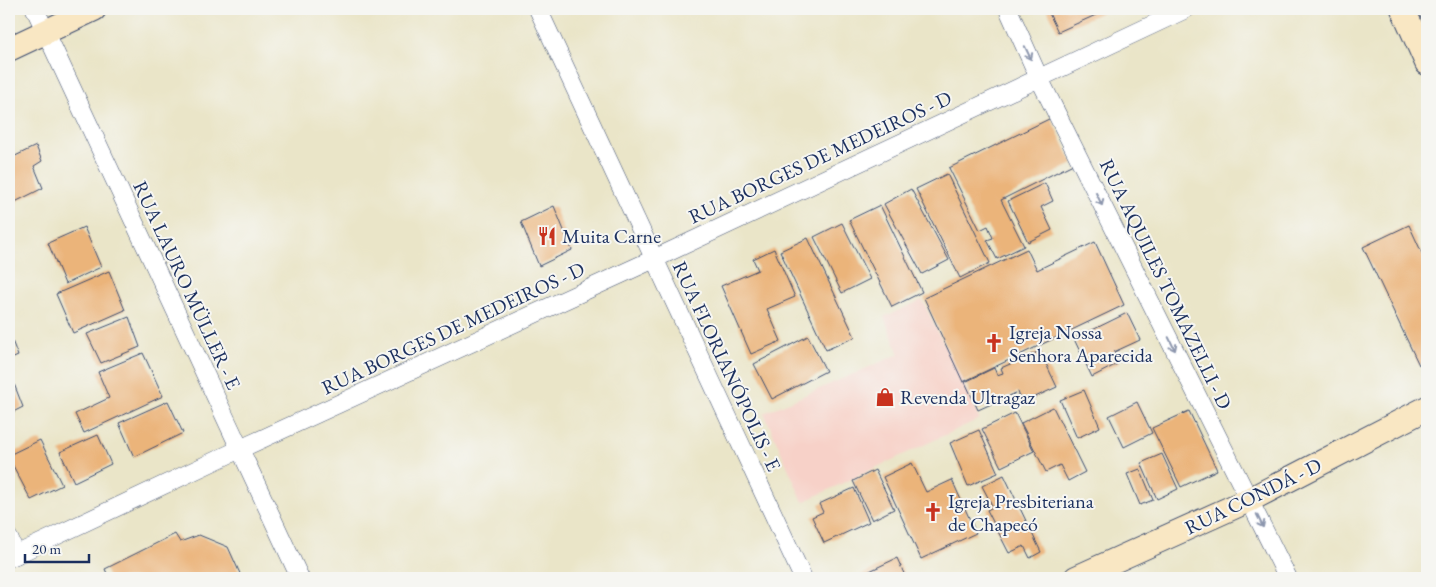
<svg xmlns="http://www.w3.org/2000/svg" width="1436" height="587" font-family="'EB Garamond',serif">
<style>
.built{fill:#f7d1c8}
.building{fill:#ebb47a}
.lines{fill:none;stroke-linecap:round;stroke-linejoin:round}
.street-casing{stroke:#3a4a6e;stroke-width:19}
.secondary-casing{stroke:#3a4a6e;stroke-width:26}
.street{stroke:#fff;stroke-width:18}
.secondary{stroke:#f9e7c3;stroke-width:24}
.oneway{stroke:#8d97ae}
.labels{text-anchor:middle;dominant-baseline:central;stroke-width:4;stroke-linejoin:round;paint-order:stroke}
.street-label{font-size:20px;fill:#1b2f5e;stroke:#f6f6f2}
.poi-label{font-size:20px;fill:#1b2f5e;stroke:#f6f6f2;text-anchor:start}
</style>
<rect width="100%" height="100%" fill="#f6f6f2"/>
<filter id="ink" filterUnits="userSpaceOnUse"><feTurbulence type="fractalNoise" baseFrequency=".02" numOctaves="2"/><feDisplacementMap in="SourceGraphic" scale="10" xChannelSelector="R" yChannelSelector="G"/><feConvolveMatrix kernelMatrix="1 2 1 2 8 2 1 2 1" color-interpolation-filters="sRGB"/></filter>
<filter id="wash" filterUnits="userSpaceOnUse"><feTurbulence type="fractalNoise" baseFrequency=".0096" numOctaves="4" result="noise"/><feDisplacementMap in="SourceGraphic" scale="20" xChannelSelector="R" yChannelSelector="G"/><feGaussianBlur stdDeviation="1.12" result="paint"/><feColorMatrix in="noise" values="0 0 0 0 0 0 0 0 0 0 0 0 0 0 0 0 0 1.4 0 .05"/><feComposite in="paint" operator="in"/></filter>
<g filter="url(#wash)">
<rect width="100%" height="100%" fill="#eae5c8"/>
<polygon class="built" points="922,300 963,382 979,419 803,502 764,413 899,354 884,317"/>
<g id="blocks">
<g class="building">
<polygon points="1047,9 1109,9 1058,32"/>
<polygon points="1051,118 1073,164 1001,200 1024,246 997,259 987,240 993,238 988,226 980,230 949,168"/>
<polygon points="36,146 42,161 34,166 43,188 9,205 9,159"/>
<polygon points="947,174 990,263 960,278 916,189"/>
<polygon points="1045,183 1053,201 1041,207 1052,230 1028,242 1008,201"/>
<polygon points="911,189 949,260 922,274 884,204"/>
<polygon points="880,205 922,292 892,307 849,220"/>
<polygon points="554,206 572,250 539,266 521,222"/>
<polygon points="842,223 870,279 842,293 814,237"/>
<polygon points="1409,225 1427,264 1427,361 1419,365 1363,247"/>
<polygon points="84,227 101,267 65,284 48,243"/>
<polygon points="808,238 855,337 826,350 780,251"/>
<polygon points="1095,242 1124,305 963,382 924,298 1027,249 1037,270"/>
<polygon points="774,249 795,297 767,309 781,341 751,354 721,286 758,270 753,259"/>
<polygon points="109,271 125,310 73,333 56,294"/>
<polygon points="1127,313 1140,340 1114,352 1119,363 1092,377 1074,339"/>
<polygon points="129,317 140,347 101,363 87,334"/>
<polygon points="9,333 18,356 9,360"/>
<polygon points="808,336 826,371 772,399 754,364"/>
<polygon points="1040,351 1057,387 1022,403 1018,392 978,410 965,382 994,368 997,375 1003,373 1001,368"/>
<polygon points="143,353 163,396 84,433 75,414 109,398 98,372"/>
<polygon points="9,371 23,407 9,414"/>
<polygon points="1084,390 1100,427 1077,438 1060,400"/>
<polygon points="168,401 183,433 134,457 119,423"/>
<polygon points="1137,402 1152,433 1124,447 1109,416"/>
<polygon points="1053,407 1085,472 1068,481 1060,465 1046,472 1021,423"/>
<polygon points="1189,411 1217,470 1181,487 1152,428"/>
<polygon points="1015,413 1034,451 1001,467 982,429"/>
<polygon points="979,430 998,473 968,486 950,443"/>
<polygon points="98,435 111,464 74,482 60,452"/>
<polygon points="40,440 62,485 31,500 9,458 9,455"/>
<polygon points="1162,454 1178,489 1157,499 1141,463"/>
<polygon points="912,463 926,492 952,480 976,533 921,559 883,477"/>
<polygon points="1140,469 1153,500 1140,505 1127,474"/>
<polygon points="875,470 894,509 872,520 853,481"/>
<polygon points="1004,475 1041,552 1030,558 1024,546 1009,553 987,510 993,507 982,486"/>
<polygon points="854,488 869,522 824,543 812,517 823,512 819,504"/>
<polygon points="175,534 180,542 199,535 228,547 242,578 109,578 105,569"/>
<polygon points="897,558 906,578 855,578"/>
</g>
</g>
</g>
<g filter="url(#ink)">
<use href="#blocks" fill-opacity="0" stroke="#3a4a6e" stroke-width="1"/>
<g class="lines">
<g class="street-casing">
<g id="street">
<polyline points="35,9 300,578"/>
<polyline points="538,9 803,578"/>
<polyline points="1008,9 1039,78 1288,578"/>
<polyline points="9,538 16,555"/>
<polyline points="9,558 240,449 654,259 1186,9"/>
</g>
</g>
<g class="secondary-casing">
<g id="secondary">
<polyline points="1403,9 1427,63"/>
<polyline points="9,49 94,9"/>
<polyline points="1076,578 1249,500 1427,408"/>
</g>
</g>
<use href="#street" class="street"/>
<use href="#secondary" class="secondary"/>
</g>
<defs><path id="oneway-shaft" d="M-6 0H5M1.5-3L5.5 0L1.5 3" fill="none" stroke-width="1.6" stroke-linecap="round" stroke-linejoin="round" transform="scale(1.25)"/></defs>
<g class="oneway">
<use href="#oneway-shaft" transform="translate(1028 53) rotate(65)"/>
<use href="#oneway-shaft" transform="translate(1099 199) rotate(64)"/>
<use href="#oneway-shaft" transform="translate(1172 344) rotate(64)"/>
<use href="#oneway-shaft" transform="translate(1260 521) rotate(64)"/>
</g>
</g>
<defs>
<g id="restaurant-bare" transform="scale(1.5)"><path d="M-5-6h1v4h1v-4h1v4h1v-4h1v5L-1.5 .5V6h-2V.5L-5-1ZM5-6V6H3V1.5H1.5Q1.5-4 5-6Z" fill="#c8321e" stroke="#f6f6f2" stroke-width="2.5" paint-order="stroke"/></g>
<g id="church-bare" transform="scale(1.5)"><path d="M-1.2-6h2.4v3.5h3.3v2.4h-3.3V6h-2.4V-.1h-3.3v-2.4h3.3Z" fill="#c8321e" stroke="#f6f6f2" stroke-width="2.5" paint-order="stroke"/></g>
<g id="shop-bare" transform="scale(1.5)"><path d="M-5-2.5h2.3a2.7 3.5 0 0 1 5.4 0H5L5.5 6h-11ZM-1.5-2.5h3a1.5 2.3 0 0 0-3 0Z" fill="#c8321e" stroke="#f6f6f2" stroke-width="2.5" paint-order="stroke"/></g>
</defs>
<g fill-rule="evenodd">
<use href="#restaurant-bare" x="547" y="236"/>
<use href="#church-bare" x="994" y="343"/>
<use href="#shop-bare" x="885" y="397"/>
<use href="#church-bare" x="933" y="512"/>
</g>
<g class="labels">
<g class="street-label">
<text transform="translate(820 157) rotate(-25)">RUA BORGES DE MEDEIROS - D</text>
<text transform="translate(1166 284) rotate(64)">RUA AQUILES TOMAZELLI - D</text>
<text transform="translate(187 285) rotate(65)">RUA LAURO MÜLLER - E</text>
<text transform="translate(453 328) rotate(-25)">RUA BORGES DE MEDEIROS - D</text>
<text transform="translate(727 366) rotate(65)">RUA FLORIANÓPOLIS - E</text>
<text transform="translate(1253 496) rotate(-26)">RUA CONDÁ - D</text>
</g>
<g class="poi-label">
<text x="562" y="236">Muita Carne</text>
<text x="1009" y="332">Igreja Nossa<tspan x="1009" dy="23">Senhora Aparecida</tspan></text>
<text x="900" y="397">Revenda Ultragaz</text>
<text x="948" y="501">Igreja Presbiteriana<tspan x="948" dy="23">de Chapecó</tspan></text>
</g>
</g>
<rect width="1436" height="587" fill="none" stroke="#f6f6f2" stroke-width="30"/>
<path d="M25 554v8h64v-8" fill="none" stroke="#1b2f5e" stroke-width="2.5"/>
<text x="32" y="554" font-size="15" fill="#1b2f5e" stroke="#f6f6f2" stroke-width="4" paint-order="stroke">20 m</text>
</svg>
